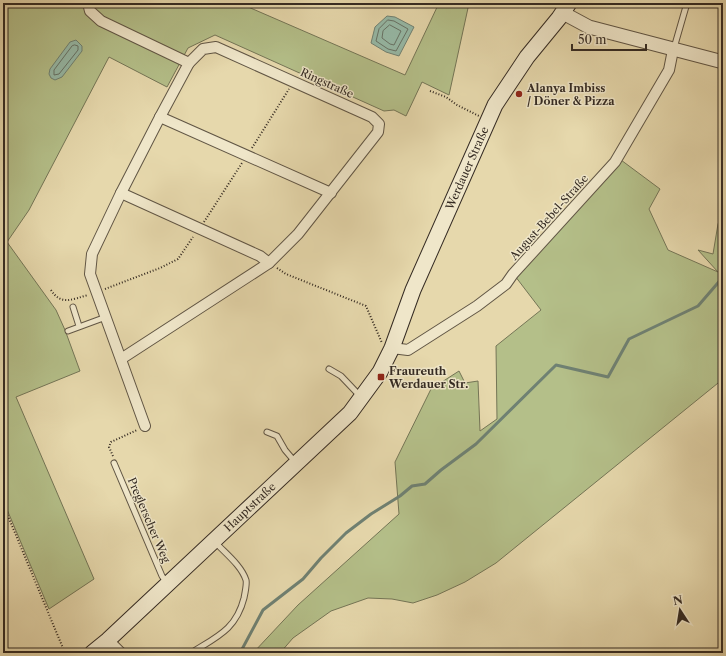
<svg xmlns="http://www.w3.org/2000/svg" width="726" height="656" font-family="'Libre Caslon Text',serif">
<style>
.green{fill:#b4bf89;stroke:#747556}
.water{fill:#96baa8;stroke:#6f8173}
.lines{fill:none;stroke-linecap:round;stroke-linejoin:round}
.shore{stroke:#667266;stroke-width:1}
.stream{stroke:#6f8173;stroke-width:3}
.service-casing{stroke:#615645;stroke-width:7}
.minor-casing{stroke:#615645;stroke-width:12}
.tertiary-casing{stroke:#615645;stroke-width:15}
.secondary-casing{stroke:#352b23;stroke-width:17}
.path{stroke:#352b23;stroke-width:2;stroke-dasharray:1 2;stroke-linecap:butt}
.service{stroke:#efe6c9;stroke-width:5}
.minor{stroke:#efe6c9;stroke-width:10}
.tertiary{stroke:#efe6c9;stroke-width:13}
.secondary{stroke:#efe6c9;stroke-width:15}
.poi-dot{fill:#8f2418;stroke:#efe6c9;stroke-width:1.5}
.labels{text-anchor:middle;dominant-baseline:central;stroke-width:3;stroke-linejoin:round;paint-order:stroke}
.street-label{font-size:11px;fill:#352b23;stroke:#efe6c9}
.poi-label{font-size:11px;font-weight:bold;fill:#352b23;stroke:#efe6c9;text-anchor:start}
</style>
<rect width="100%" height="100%" fill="#e6d8ac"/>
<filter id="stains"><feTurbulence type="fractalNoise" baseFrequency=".005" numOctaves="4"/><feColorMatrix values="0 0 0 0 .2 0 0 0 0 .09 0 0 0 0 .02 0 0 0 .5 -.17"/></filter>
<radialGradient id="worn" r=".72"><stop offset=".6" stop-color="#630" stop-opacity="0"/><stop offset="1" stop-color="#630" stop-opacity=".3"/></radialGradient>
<g class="green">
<polygon points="3,3 239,3 405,75 439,3 460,3 468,8 449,95 422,82 406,116 394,110 384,111 215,35 188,48 167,87 109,57 29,210 7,242 56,310 65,330 80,371 16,397 94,579 49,609 3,500"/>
<polygon points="621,160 660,189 649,209 668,250 718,272 698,250 713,254 718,224 723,212 723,379 496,563 465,582 437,595 413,603 392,599 368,598 331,611 293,638 280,653 253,653 298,605 399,514 395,462 431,389 459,371 465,383 478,381 480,431 497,419 496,346 541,310 515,276"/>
</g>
<g class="water">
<polygon points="387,16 395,17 414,27 399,56 386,52 371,43 375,27"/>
<polygon points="76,40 82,46 82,51 62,77 55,80 51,78 49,74 50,69 70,42"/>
</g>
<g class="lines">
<g class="shore">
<polygon points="388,20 394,21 408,29 396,51 388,49 376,41 379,29"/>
<polygon points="390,25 401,31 394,45 390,44 382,38 383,31"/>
<polygon points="75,45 78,46 78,50 59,74 54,75 54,70 72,46"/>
</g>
<polyline class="stream" points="240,653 263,610 303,579 321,558 346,533 371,514 400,496 412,486 425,484 441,470 476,444 556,365 608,377 629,339 698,306 723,277"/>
<g class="service-casing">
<g id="service">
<polyline points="674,48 687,3"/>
<polyline points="73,307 79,326"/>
<polyline points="68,331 106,317"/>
<polyline points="329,369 341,376 361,397"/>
<polyline points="267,432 277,436 285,450 296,463"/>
<polyline points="114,463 162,576 167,583"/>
<path d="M191 653C216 637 236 630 244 598 245 593 247 584 246 580 241 565 225 553 215 542"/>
</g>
</g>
<g class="minor-casing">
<g id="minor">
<polyline points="88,3 90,11 101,21 189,63"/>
<polyline points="160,117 331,193"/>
<polyline points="121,193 260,256 269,263"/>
<polyline points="392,348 408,350 477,306 506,284 513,274 615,162 669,70 673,50"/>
<polyline points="121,359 269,263 298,234 378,132 379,124 372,117 216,47 203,49 189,63 160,117 121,193 92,254 90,274 145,426"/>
<polyline points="108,640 121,653"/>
</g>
</g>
<g class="tertiary-casing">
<polyline id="tertiary" points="563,13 589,27 723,62"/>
</g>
<g class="secondary-casing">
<g id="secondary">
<path id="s1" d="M92 653 108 640 350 413 380 372 392 348 413 290 495 105 527 57 559 18 569 3"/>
</g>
</g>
<g class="path">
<polyline points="430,91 446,97 457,105 479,116"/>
<polyline points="252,148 289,89"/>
<polyline points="204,222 242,163"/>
<polyline points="277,268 286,274 366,306 382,343"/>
<polyline points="105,289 160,268 178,259 193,237"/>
<path d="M51 290C61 306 73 299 88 295"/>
<polyline points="113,456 109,447 111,442 137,430"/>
<polyline points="3,504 65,653"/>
</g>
<use href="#service" class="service"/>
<use href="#minor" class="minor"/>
<use href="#tertiary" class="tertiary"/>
<use href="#secondary" class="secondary"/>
</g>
<g class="poi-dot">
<circle cx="519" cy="94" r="4"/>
<rect x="377" y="373" width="8" height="8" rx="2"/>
</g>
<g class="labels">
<g class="street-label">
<text transform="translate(327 83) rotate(24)">Ringstraße</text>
<text stroke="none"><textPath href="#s1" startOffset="625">Werdauer Straße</textPath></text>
<text transform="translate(549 217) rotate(-48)">August-Bebel-Straße</text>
<text stroke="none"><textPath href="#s1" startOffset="215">Hauptstraße</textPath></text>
<text transform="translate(149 520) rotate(67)">Preglerscher Weg</text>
</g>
<g class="poi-label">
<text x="527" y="88">Alanya Imbiss<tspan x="527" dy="13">/ Döner &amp; Pizza</tspan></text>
<text x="389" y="371">Fraureuth<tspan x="389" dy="13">Werdauer Str.</tspan></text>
</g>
</g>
<rect width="726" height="656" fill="none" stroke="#e6d8ac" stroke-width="16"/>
<rect x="4" y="4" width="718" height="648" fill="none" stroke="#352b23" stroke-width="2"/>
<rect x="8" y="8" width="710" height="640" fill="none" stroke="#352b23"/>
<g transform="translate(680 610) rotate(348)" stroke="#efe6c9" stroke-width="3" paint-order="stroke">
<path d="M0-3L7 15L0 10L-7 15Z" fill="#352b23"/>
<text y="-6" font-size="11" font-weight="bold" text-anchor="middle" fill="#352b23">N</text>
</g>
<path d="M572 44v6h74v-6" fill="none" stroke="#352b23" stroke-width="2"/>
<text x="578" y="44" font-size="12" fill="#352b23" stroke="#efe6c9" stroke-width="3" paint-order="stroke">50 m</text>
<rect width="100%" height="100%" filter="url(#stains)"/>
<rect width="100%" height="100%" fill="url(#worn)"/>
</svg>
